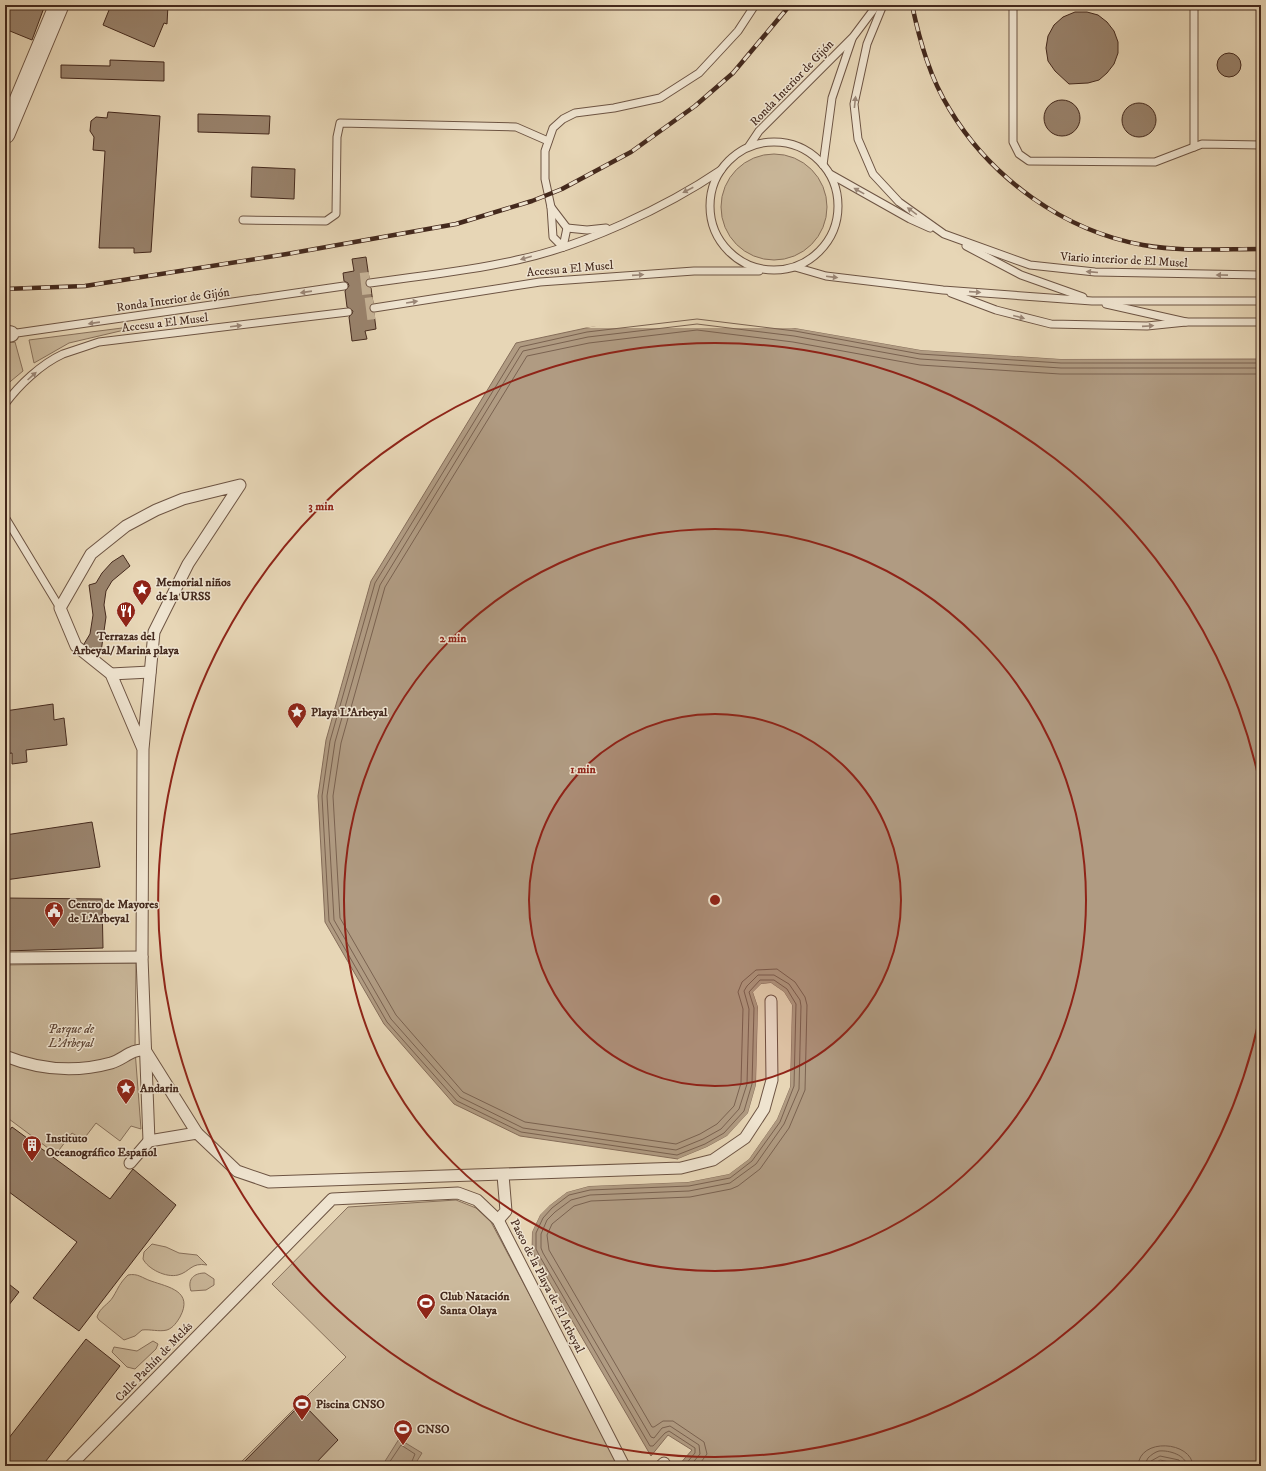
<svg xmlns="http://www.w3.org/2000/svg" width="1266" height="1471" font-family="'IM FELL DW Pica',serif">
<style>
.green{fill:#cbb99c;stroke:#88715c}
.water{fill:#b09b82;stroke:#856d5a}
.pier{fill:#e7d6b6}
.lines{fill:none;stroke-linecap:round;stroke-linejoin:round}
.shore{stroke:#7a6250;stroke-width:1}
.building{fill:#99836d;stroke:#44291d}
.trunk-tunnel{stroke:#c6b397;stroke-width:22;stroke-dasharray:22 11;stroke-linecap:butt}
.service-casing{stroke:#6d5443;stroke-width:9}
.pedestrian-casing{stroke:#6d5443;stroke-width:13}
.minor-casing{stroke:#6d5443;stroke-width:17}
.tertiary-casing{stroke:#6d5443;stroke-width:21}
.service{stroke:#efe4d0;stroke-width:7}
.pedestrian{stroke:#efe4d0;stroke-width:11}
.minor{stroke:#efe4d0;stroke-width:15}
.tertiary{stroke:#efe4d0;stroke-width:19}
.rail-casing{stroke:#44291d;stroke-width:4.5}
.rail{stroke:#efe4d0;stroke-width:3;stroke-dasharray:9;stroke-linecap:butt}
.oneway{fill:#9a8676}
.ring{fill:none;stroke:#8f2418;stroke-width:2}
.labels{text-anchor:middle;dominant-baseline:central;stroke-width:3;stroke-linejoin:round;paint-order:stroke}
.street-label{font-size:12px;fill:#44291d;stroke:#efe4d0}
.poi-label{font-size:12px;font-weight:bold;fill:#44291d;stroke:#efe4d0;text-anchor:start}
.park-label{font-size:12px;font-style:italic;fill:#5f4636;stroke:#efe4d0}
.centre{fill:#8f2418;stroke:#efe4d0;stroke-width:2}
.ring-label{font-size:12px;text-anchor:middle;font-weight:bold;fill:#8f2418;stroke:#efe4d0;stroke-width:3;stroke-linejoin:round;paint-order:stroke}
</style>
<rect width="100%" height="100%" fill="#e7d6b6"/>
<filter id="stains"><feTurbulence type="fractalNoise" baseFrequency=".005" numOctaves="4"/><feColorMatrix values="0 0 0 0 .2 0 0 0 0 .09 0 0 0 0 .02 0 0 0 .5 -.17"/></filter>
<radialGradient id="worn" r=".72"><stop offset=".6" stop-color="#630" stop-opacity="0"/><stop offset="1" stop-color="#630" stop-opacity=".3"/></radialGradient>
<g class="green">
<circle cx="774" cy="207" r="53"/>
<polygon points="122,328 133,328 69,343 34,363 29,340"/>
<polygon points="15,342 23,371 5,386 5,343"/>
<polygon points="136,963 135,1050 141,1129 131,1126 120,1141 96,1123 83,1140 72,1133 56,1154 9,1119 5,1123 5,965"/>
<polygon points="456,1200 476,1208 491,1222 619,1463 619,1466 237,1466 346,1357 272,1284 348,1207"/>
<path d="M152 1244 166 1247 179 1253 197 1255 207 1265C191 1262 190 1272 178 1275 166 1278 148 1269 143 1259L144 1252Z"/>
<path d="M205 1273 214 1279V1285L206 1290 191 1291C187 1279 194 1273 205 1273Z"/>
<path d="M128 1275C138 1273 142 1278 151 1281 168 1287 194 1291 180 1317 177 1322 173 1328 167 1330 159 1332 150 1329 142 1330L135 1336 124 1340 99 1320 97 1317C100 1307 108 1305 113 1297 119 1287 119 1284 128 1275Z"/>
<polygon points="153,1341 158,1344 156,1349 135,1369 127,1367 112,1352 114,1347 137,1351"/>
</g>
<g class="water">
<polygon points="697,315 795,328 921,350 1061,359 1261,359 1261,1466 1178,1466 1178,1464 1160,1460 1151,1466 678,1466 692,1450 668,1435 651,1456 535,1257 532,1250 532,1232 540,1215 550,1205 567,1192 589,1186 688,1182 729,1174 749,1159 777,1119 790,1087 792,1005 784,992 771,983 761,984 753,992 758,1007 756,1085 748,1113 727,1136 707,1147 678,1159 520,1136 454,1104 384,1024 325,922 318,796 326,740 371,581 516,343 586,328"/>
<polygon points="399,1439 422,1453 414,1466 382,1466"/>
</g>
<g class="pier">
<polygon points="697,313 795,326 921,348 1061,357 1209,357 1261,358 1061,359 921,350 795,328 586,328 611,323"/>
<polygon points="771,983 784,992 792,1005 790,1087 777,1119 749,1159 729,1174 688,1182 589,1186 567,1192 550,1205 540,1215 532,1232 531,1253 530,1232 538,1214 548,1203 567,1190 589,1184 688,1180 728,1172 747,1157 775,1119 788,1086 790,1006 782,993 771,985 762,986 755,993 760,1007 758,1085 749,1114 728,1138 708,1149 678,1161 678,1159 707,1147 727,1136 748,1113 756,1085 758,1007 753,992 761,984"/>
</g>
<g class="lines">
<g class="shore">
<polyline points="387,1466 401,1445 415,1454 410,1466"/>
<polyline points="684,1466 695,1453 695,1448 669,1431 665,1433 653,1446 650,1446 539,1255 536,1249 536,1233 543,1218 552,1208 569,1195 590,1190 689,1186 730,1178 752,1161 780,1122 794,1086 796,1004 787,989 774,980 760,980 749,992 754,1008 752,1084 744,1111 724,1133 705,1144 677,1155 521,1132 457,1101 387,1022 329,921 322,796 330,741 375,583 520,347 587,332 697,319 795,331 920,354 1061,363 1261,363"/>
<polyline points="690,1466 700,1454 699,1445 670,1426 662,1428 654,1438 651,1437 543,1253 541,1248 541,1234 547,1220 555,1212 571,1200 590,1195 689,1191 730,1183 756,1164 784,1124 799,1089 801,1006 800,1000 789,984 774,975 758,975 747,986 744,991 749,1009 747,1084 739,1109 721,1129 703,1139 676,1150 523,1128 460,1097 391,1019 334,920 327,796 335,742 380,585 523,351 588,337 697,324 794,336 920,359 1061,368 1261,368"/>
<polyline points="698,1466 707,1454 704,1442 673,1421 663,1421 654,1427 652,1427 549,1250 547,1235 552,1224 574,1206 591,1201 690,1197 731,1189 738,1186 760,1169 789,1128 805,1090 807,1005 805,997 795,982 777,969 756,970 742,982 738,992 743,1009 741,1083 734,1106 717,1124 700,1134 676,1144 525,1122 463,1092 396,1015 340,918 333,796 341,743 385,587 527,356 589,343 697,330 793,342 920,365 1060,374 1261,374"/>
<path d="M1138 1466C1139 1437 1192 1441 1193 1466"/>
<path d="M1144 1466 1148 1458C1151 1455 1155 1452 1159 1451 1169 1450 1186 1455 1187 1466"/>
<polyline points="1149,1466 1151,1461 1160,1456 1179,1460 1182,1466"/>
</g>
</g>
<g class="building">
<polygon points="5,5 45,5 32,40 5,29"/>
<polygon points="111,5 168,5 167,24 164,23 154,47 103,25"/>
<polygon points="1075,12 1087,12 1098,15 1107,22 1114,31 1118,42 1118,53 1114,64 1107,73 1099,80 1088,83 1069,84 1055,71 1048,61 1046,48 1048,36 1054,25 1063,17"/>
<circle cx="1229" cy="65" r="12"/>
<polygon points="110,60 164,62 164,81 61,78 61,65 110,66"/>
<circle cx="1062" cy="118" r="18"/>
<circle cx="1139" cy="120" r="17"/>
<polygon points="108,112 160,116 151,252 134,253 134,248 99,248 105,151 93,150 94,137 90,131 91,121 96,117 107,118"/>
<polygon points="198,114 270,116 269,134 198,132"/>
<polygon points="252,167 295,169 294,199 251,197"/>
<polygon points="366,257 369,278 366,281 365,284 371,288 373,303 369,308 374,313 376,329 365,331 367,339 352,341 349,317 352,314 353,311 347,307 345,291 349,286 348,283 344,281 343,273 354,271 352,259"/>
<polygon points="123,555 130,566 112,581 106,591 104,605 106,617 101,652 96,649 94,651 84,644 90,634 93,615 89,585 96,583 102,573 112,562"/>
<polygon points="53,704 54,720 64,718 67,745 26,750 27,762 12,764 12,753 5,754 5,711"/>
<polygon points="92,822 100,867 5,880 5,835"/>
<polygon points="5,898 102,899 103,948 5,951"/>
<polygon points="12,1127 110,1199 133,1169 176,1205 79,1331 33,1298 77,1242 5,1189 5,1136"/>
<polygon points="5,1281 19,1292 5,1310"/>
<polygon points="86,1339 120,1366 42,1466 5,1466 5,1443"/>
<polygon points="302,1403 338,1440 313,1466 240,1466"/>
</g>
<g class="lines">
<g class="trunk-tunnel">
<polyline points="361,284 370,283"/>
<polyline points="366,309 374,308"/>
</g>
<g class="service-casing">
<g id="service">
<polyline points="883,5 867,44 854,104 858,139 873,174 899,202 944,234 1030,265 1095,272 1261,275"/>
<polyline points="1013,5 1013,142 1019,154 1029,161 1155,162 1202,144 1261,145"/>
<circle cx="774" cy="206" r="64"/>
<polyline points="749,146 759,131 853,37 877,5"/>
<polyline points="1194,147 1194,5"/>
<polyline points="823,165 832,98 852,39"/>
<polyline points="830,174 910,219 930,228"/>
<polyline points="551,207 567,228 563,247"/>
<polyline points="243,220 326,221 336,214 337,137 340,123 516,127 548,141"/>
<polyline points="567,228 587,230 606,228"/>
<polyline points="966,246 1021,275 1083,297"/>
<polyline points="563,247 553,237 551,207 545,179 545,151 553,128 563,119 575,113 614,108 660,98 699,73 738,31 755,5"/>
<polyline points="795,267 826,276 943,290 1092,301 1261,301"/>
<path d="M370 283C418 276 470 271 517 260 583 246 665 208 721 170"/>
<polyline points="951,293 996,310 1051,324 1147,326 1186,322 1261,322"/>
<polyline points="1106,304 1186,322"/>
<polyline points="374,308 540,282 694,271 759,271"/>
<polyline points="10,334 344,286"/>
<path d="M5 404C19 385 41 364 63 354 75 350 87 346 99 342L348 312"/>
<polyline points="5,517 60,608"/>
</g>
</g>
<g class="pedestrian-casing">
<g id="pedestrian">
<polyline points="111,674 150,672"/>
<polyline points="143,749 154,632 188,564 240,485 183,499 156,510 126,526 91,554 60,608 76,646 111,674 143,749 142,957 149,1141 197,1133 237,1171 269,1182 681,1168 713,1160 745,1138 764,1109 772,1080 771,1001"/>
<polyline points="5,958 142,957"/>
<path d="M5 1056C40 1070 75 1073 111 1063 124 1059 131 1049 145 1050L197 1133"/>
<polyline points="130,1163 149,1141"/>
<polyline points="498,1220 506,1211 503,1175"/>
<polyline points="70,1466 332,1199 458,1193 477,1200 498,1220 624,1466"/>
<polyline points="661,1466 664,1463"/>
</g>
</g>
<g class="minor-casing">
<polyline id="minor" points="5,333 11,334"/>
</g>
<g class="tertiary-casing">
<polyline id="tertiary" points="5,134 59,5"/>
</g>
<use href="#service" class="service"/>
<use href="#pedestrian" class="pedestrian"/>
<use href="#minor" class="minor"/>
<use href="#tertiary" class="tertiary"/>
<g class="rail-casing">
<g id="rail">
<path d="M912 5C920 42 930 78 950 110 991 178 1064 231 1143 245 1182 252 1222 249 1261 249"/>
<polyline points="5,289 85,286 287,254 456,224 532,201 562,189 631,152 695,106 733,73 790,5"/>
</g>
</g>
<use href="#rail" class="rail"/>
</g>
<defs><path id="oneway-solid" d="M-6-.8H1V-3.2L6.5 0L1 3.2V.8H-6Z"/></defs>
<g class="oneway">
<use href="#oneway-solid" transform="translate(855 102) rotate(-84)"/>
<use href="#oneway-solid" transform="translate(688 190) rotate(153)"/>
<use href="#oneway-solid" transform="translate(859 191) rotate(-151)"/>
<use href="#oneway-solid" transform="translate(912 211) rotate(-144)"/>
<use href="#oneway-solid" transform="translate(526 258) rotate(164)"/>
<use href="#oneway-solid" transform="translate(1092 272) rotate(-175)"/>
<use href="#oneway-solid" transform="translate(638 275) rotate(-4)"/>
<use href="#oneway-solid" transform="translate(1222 275) rotate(-179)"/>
<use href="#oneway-solid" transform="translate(832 277) rotate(7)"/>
<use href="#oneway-solid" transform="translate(306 292) rotate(172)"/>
<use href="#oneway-solid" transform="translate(975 292) rotate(4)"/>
<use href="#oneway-solid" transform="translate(412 302) rotate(-9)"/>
<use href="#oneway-solid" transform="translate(1019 317) rotate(15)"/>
<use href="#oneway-solid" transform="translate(94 323) rotate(172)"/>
<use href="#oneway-solid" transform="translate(236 326) rotate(-7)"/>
<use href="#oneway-solid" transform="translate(1148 326) rotate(-4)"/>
<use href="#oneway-solid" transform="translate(32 376) rotate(-42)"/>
</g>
<circle cx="715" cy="900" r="186" fill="#8f2418" fill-opacity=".12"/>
<g class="ring">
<circle cx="715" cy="900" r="186"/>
<circle cx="715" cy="900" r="371"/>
<path d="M1261 1011A557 557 0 1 1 1261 789"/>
</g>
<defs>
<g id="sight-pin" transform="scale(1)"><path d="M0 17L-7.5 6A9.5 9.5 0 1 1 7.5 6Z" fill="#8f2418" stroke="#efe4d0"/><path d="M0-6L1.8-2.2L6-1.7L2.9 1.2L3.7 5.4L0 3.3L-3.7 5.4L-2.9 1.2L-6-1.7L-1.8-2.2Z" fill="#fff"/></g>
<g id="restaurant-pin" transform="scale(1)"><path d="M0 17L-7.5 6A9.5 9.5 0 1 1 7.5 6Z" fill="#8f2418" stroke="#efe4d0"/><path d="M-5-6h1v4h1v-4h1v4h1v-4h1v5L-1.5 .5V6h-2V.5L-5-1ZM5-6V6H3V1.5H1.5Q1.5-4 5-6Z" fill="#fff"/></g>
<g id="civic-pin" transform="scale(1)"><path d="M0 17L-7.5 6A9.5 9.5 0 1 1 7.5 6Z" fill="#8f2418" stroke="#efe4d0"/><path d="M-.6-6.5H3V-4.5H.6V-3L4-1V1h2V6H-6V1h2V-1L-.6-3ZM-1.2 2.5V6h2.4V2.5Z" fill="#fff"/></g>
<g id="building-pin" transform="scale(1)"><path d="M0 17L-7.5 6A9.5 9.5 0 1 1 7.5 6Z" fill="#8f2418" stroke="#efe4d0"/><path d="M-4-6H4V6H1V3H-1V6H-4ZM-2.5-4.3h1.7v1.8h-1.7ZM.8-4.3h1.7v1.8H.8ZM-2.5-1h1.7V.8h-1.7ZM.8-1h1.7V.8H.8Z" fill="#fff"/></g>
<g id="stadium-pin" transform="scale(1)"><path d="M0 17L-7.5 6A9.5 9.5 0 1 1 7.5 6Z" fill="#8f2418" stroke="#efe4d0"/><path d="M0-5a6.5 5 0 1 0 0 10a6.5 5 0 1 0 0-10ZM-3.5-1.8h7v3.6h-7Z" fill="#fff"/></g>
</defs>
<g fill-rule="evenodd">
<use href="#sight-pin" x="142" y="589"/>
<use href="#restaurant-pin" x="126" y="611"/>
<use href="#sight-pin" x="297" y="712"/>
<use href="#civic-pin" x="54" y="911"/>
<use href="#sight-pin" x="126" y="1088"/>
<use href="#building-pin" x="32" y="1145"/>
<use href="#stadium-pin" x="426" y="1303"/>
<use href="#stadium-pin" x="302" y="1404"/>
<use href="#stadium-pin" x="403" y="1429"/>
</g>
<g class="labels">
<g class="street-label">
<text transform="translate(792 83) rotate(-46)">Ronda Interior de Gijón</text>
<text transform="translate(1124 260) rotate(3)">Viario interior de El Musel</text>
<text transform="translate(570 269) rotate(-5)">Accesu a El Musel</text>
<text transform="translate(173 300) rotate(-8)">Ronda Interior de Gijón</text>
<text transform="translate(165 323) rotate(-7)">Accesu a El Musel</text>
<text transform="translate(547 1286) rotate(63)">Paseo de la Playa de El Arbeyal</text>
<text transform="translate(154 1362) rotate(-46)">Calle Pachín de Melás</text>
</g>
<g class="poi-label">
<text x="156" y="582">Memorial niños<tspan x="156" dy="14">de la URSS</tspan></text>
<text x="126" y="636" text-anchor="middle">Terrazas del<tspan x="126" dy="14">Arbeyal/ Marina playa</tspan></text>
<text x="311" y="712">Playa L'Arbeyal</text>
<text x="68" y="904">Centro de Mayores<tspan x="68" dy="14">de L'Arbeyal</tspan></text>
<text x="140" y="1088">Andarin</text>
<text x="46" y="1138">Instituto<tspan x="46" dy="14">Oceanográfico Español</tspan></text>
<text x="440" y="1296">Club Natación<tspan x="440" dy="14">Santa Olaya</tspan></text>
<text x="316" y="1404">Piscina CNSO</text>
<text x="417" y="1429">CNSO</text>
</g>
<g class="park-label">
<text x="71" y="1029">Parque de<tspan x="71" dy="14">L'Arbeyal</tspan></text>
</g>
</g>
<circle cx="715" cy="900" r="6" class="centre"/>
<g class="ring-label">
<text x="321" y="510">3 min</text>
<text x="453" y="642">2 min</text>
<text x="583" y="773">1 min</text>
</g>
<rect width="1266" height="1471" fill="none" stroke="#e7d6b6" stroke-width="20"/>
<rect x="6" y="6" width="1254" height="1459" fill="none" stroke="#44291d" stroke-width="2"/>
<rect x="10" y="10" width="1246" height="1451" fill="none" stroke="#44291d"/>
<rect width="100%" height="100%" filter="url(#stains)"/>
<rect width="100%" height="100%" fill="url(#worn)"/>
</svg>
